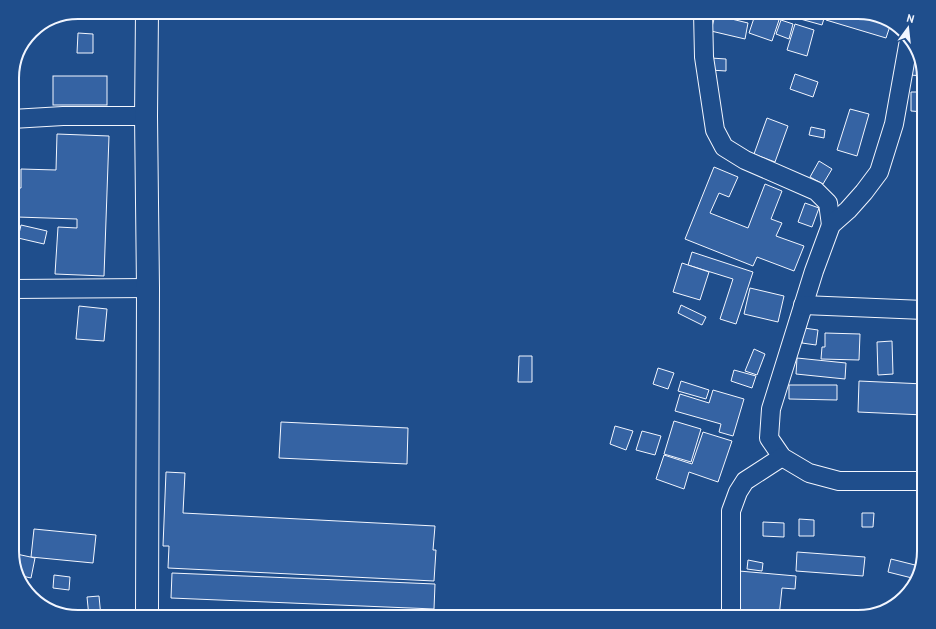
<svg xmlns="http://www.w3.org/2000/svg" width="936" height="629" font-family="'PT Sans',sans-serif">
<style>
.building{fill:#3563a3;stroke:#f2f6ff}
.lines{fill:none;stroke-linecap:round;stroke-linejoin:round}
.minor-casing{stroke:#f2f6ff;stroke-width:20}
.primary-casing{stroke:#f2f6ff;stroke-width:24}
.minor{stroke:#1f4e8c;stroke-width:18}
.primary{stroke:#1f4e8c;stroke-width:22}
.rim{fill:none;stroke:#f2f6ff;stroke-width:2}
</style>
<rect width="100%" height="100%" fill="#1f4e8c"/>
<g class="building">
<polygon points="756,12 779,20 772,41 749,33"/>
<polygon points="775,12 826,12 822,25"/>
<polygon points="828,12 854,12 891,23 886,38 826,20"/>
<polygon points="715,15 748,23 745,39 711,31"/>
<polygon points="781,20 793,24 789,39 776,34"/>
<polygon points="795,24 814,30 807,56 787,50"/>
<polygon points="78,33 93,34 93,53 77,53"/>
<polygon points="915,47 917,49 924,76 910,75"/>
<polygon points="711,58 726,59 726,71 710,70"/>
<polygon points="795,74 818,82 813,97 790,89"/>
<rect x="53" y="76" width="54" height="29"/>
<polygon points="911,92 924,92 924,112 911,111"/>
<polygon points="850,109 869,114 857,156 837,150"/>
<polygon points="767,118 788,126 775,162 754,154"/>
<polygon points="811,127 825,130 824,138 809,135"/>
<polygon points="57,134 109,136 104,276 55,274 58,227 77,228 77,219 17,217 18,188 21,188 21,169 56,170"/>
<polygon points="819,161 832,169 823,184 810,177"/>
<polygon points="714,167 738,177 729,197 719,193 710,213 748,228 765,184 782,191 771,219 782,223 776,236 804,246 794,271 757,257 753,266 685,239"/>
<polygon points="805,203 819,208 812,227 798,222"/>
<polygon points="21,225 47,231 44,244 18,238"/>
<polygon points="692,252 753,272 736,324 720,319 733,279 688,265"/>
<polygon points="682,263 709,272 700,300 673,292"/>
<polygon points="750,288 784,296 778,322 744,314"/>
<polygon points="681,305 706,317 702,325 678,313"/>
<polygon points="79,306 107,309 104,341 76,339"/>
<polygon points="804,328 818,330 816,345 802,343"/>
<polygon points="825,333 860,334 859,360 821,359 822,347 825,347"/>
<polygon points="892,341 893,374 878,375 877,342"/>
<polygon points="754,349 765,354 757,375 745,371"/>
<polygon points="519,356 532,356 532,382 518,382"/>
<polygon points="797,358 846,363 845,379 796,374"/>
<polygon points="658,368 674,373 668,389 653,384"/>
<polygon points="734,370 756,376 752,388 731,381"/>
<polygon points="681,381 709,390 706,399 678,391"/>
<polygon points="859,381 924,384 924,415 858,412"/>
<polygon points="789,385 837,385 837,400 789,399"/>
<polygon points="713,390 744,399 733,436 719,432 721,424 675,411 680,394 709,403"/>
<polygon points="674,421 701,429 691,462 664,454"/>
<polygon points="281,422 408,428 407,464 279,458"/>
<polygon points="615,426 633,431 626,450 610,444"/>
<polygon points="642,431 661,436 655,455 636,450"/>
<polygon points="703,432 732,441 718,482 689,472 684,489 656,479 664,455 692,464"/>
<polygon points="166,472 185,473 183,513 435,526 433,550 436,550 434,581 168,568 169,546 163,546"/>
<polygon points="862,513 874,513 873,527 862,527"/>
<polygon points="799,519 814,520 814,536 799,536"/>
<polygon points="763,522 784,523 784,537 763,536"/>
<polygon points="34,529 96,535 93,563 31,557"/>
<polygon points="797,552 865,557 863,576 796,571"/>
<polygon points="12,553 35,558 31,578 18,575"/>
<polygon points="891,559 919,566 916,579 888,572"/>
<polygon points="748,560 763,563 762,571 747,569"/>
<polygon points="739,571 796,576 795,589 782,588 779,617 733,617"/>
<polygon points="172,573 435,584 434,609 171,598"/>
<polygon points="54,575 70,577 69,590 53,588"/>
<polygon points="99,596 101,617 89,617 87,597"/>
</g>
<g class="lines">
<g class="minor-casing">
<g id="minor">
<polyline points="703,12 704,57 715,130 724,147 745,160 816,191 828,203 831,225"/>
<polyline points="909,40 894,124 879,172 864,192 848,210 831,225 814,271 771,409 769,438 782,457 809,473 839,481 924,481"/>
<polyline points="12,119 63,116 146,116"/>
<polyline points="12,289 148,288"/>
<polyline points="803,305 924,310"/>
<polyline points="731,617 731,511 738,492 745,481 782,457"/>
</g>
</g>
<g class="primary-casing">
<polyline id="primary" points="147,12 146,116 148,288 147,617"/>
</g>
<use href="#minor" class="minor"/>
<use href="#primary" class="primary"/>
</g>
<path d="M0 0H936V629H0ZM78 19H858A59 59 0 0 1 917 78V551A59 59 0 0 1 858 610H78A59 59 0 0 1 19 551V78A59 59 0 0 1 78 19Z" fill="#1f4e8c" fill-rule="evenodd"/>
<path class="rim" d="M78 19H858A59 59 0 0 1 917 78V551A59 59 0 0 1 858 610H78A59 59 0 0 1 19 551V78A59 59 0 0 1 78 19Z"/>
<g transform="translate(908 28) rotate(15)" stroke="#1f4e8c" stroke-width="3" paint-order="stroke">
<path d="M0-3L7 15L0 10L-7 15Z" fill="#f2f6ff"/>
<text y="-6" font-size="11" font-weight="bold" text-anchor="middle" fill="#f2f6ff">N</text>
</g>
</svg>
